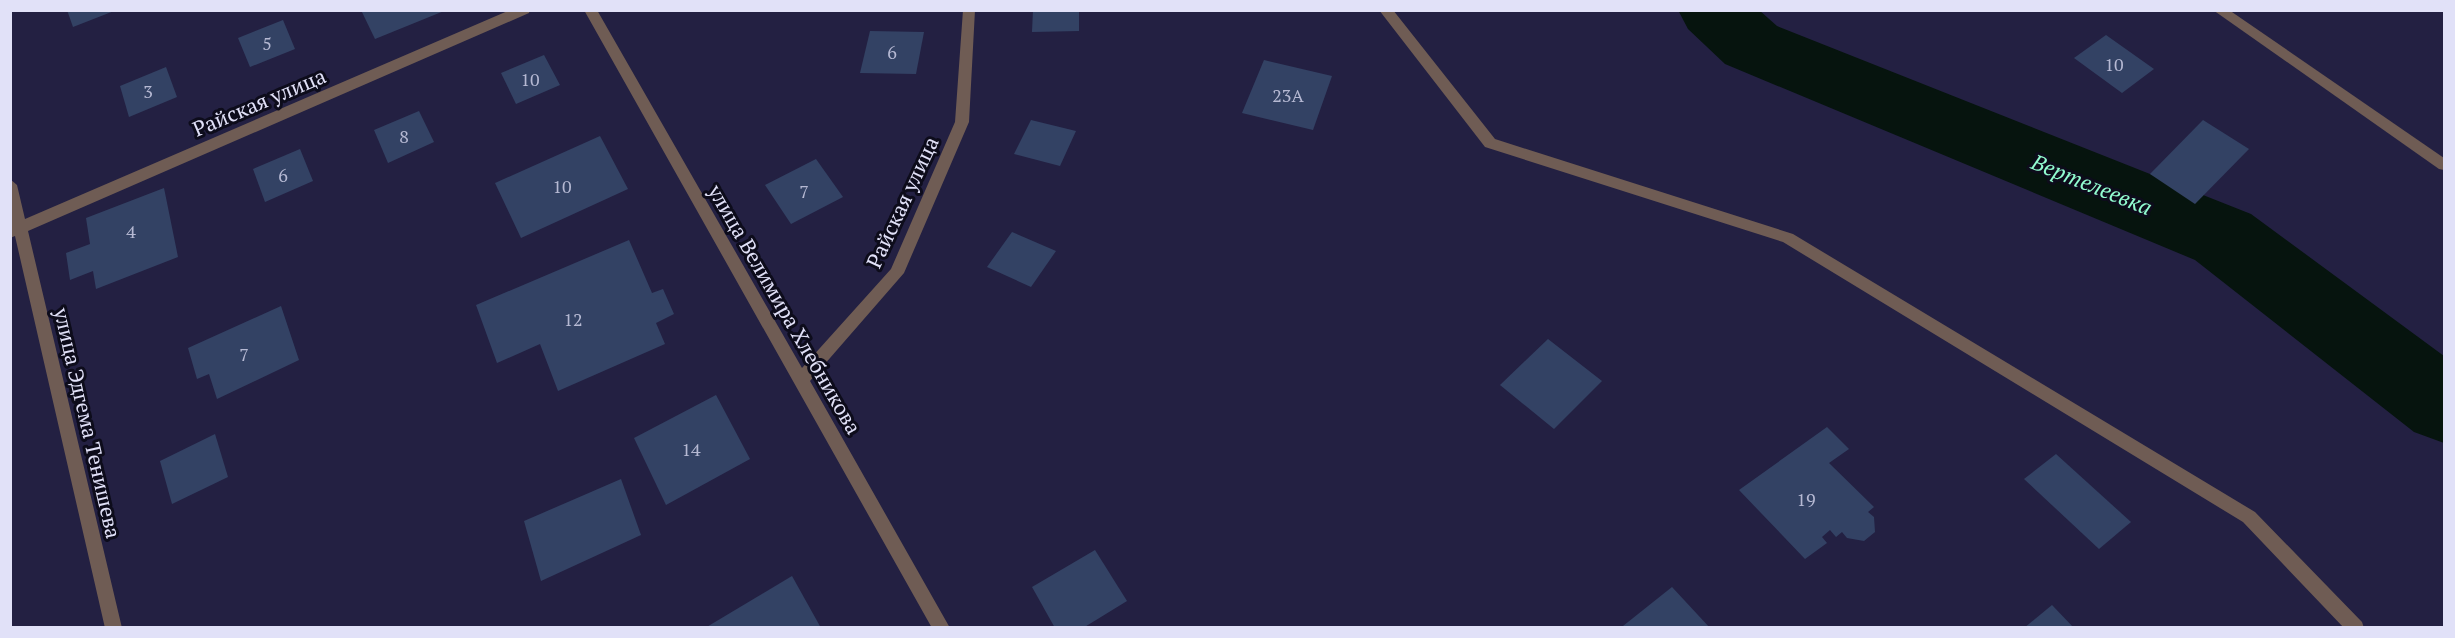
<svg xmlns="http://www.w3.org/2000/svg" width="2455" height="638" font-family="'PT Serif',serif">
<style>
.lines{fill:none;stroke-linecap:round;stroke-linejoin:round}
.river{fill:#06140e;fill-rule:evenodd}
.building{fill:#334264}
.lane{fill:#6f5c54;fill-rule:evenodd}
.street{fill:#6f5c54;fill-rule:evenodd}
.labels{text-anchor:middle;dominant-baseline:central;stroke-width:6;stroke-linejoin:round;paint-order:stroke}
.number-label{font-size:18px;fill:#b6b9d3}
.street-label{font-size:21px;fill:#e1e1f8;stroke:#0d0c1b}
.water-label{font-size:22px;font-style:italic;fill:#92fdd1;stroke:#0d0c1b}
</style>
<rect width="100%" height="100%" fill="#232042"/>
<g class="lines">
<polygon class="river" points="1678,10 1759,10 1777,26 2251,214 2444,356 2444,443 2414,432 2195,260 1725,64 1688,29"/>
</g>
<g class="building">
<polygon points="67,10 114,10 114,11 73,27"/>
<polygon points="361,10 444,10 444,11 375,39"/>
<polygon points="1033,10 1079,10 1079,31 1032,32"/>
<polygon points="283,20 295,49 250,67 238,38"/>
<polygon points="870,31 924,32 916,74 860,73"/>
<polygon points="2106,35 2154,69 2122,93 2074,58"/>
<polygon points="544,55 560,85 516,104 501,73"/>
<polygon points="1264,60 1332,76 1313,130 1242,113"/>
<polygon points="166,67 177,97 129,117 120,86"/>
<polygon points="419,111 434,142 388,163 374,130"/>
<polygon points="1031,120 1076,131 1060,166 1014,154"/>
<polygon points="2203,120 2249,149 2195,204 2150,174"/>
<polygon points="600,136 628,189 521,238 495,183"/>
<polygon points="300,149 313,181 265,202 253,169"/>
<polygon points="816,159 843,197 791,224 765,185"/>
<polygon points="164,188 178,257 96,289 93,271 70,280 66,253 90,244 86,218"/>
<polygon points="1012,232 1056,251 1031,287 987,267"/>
<polygon points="629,240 652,293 663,289 674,314 656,323 665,344 558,391 540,344 497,363 476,305"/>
<polygon points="281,306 299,360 217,399 209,374 197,379 188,348"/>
<polygon points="1548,339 1602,381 1554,429 1500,385"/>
<polygon points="716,395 750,459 666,505 634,438"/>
<polygon points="1827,427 1849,449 1829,463 1874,507 1868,512 1874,517 1875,532 1864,541 1847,538 1842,532 1836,537 1830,530 1822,537 1827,543 1805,559 1739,490"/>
<polygon points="215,434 228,477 172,504 160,461"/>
<polygon points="2056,454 2131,522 2099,549 2024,479"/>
<polygon points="621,479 641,535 541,581 524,521"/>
<polygon points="1095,550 1127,601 1083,628 1055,628 1032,587"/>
<polygon points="792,576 821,628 705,628"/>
<polygon points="1672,587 1710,628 1623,626"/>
<polygon points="2052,605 2074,628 2024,628"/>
</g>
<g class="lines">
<polygon class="lane" points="1379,10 1393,10 1495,139 1793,234 2255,512 2362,622 2364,628 2344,628 2243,522 1783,242 1485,147"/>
<g class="street">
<polygon points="510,10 530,10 529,13 28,231 122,628 105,628 15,236 10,238 10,179 17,185 25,219"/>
<polygon points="584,10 597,10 802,368 891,269 955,122 963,10 975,10 969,122 904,273 810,381 950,628 932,628"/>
<polygon points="2213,10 2229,10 2444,158 2444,170 2439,169"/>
</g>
</g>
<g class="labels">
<g class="number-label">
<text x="267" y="43">5</text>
<text x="892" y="52">6</text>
<text x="2114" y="64">10</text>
<text x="530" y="79">10</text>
<text x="148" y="91">3</text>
<text x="1288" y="95">23А</text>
<text x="404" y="136">8</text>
<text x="283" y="175">6</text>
<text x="562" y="186">10</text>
<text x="804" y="191">7</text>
<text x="131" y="231">4</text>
<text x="573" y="319">12</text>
<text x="244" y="354">7</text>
<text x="691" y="449">14</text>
<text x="1806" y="499">19</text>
</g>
<g class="street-label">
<text transform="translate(259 102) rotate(-23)">Райская улица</text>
<text transform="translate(902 202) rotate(-65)">Райская улица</text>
<text transform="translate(785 309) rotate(60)">улица Велимира Хлебникова</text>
<text transform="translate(88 423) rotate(77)">улица Эдгема Тенишева</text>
</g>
<g class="water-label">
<text transform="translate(2092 184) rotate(22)">Вертелеевка</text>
</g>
</g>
<rect width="2455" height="638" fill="none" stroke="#e1e1f8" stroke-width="24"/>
</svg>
